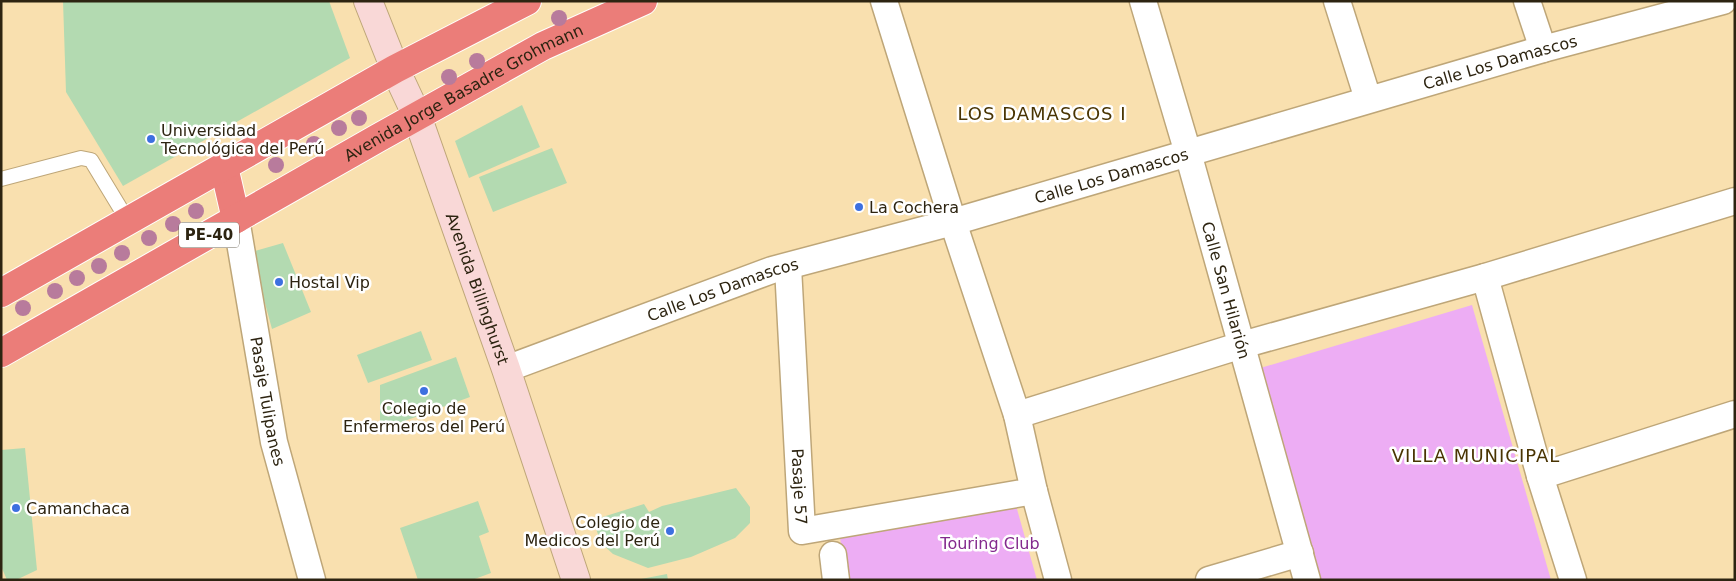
<svg xmlns="http://www.w3.org/2000/svg" width="1736" height="581" font-family="'DejaVu Sans',sans-serif">
<style>
.green{fill:#edadf4}
.building{fill:#b3dab1}
.lines{fill:none;stroke-linecap:round;stroke-linejoin:round}
.lane-casing{stroke:#bea678;stroke-width:16}
.street-casing{stroke:#bea678;stroke-width:29}
.secondary-casing{stroke:#bea678;stroke-width:30}
.highway-casing{stroke:#fff;stroke-width:30}
.lane{stroke:#fff;stroke-width:14}
.street{stroke:#fff;stroke-width:26}
.secondary{stroke:#f9d8d7;stroke-width:28}
.highway{stroke:#eb7d79;stroke-width:28}
.tree{fill:#b87b9c}
.poi-dot{fill:#3d70e0;stroke:#fff;stroke-width:2}
.labels{text-anchor:middle;dominant-baseline:central;stroke-width:5;stroke-linejoin:round;paint-order:stroke}
.shield{fill:#fff;stroke:#6c6658;stroke-width:1}
.shield-label{font-size:15px;font-weight:bold;fill:#2d2411}
.street-label{font-size:16px;fill:#2d2411;stroke:#fff}
.poi-label{font-size:16px;fill:#2d2411;stroke:#fff;text-anchor:start}
.park-label{font-size:16px;fill:#83298d;stroke:#fff}
.neighbourhood-label{font-size:18px;letter-spacing:1px;fill:#493402;stroke:#fff}
</style>
<rect width="100%" height="100%" fill="#f9e0af"/>
<g class="green">
<polygon points="1472,305 1551,580 1319,580 1257,369"/>
<polygon points="1015,502 1037,580 847,580 840,538"/>
</g>
<g class="building">
<polygon points="63,1 329,1 350,58 123,186 66,92"/>
<polygon points="522,105 540,147 469,178 455,141"/>
<polygon points="552,148 567,183 493,212 479,177"/>
<polygon points="283,243 311,312 272,329 251,252"/>
<polygon points="421,331 432,360 368,383 357,355"/>
<polygon points="456,357 470,397 380,430 380,385"/>
<polygon points="25,448 37,570 16,580 7,580 1,566 1,450"/>
<polygon points="736,488 750,507 750,523 735,538 691,557 648,568 613,554 601,543 593,520 644,504 649,512 662,506"/>
<polygon points="478,501 489,532 479,536 491,573 472,580 418,580 400,528"/>
<polygon points="667,574 668,580 641,580 641,579"/>
</g>
<g class="lines">
<g class="lane-casing">
<polyline id="lane" points="1,179 81,158 91,160 128,221"/>
</g>
<g class="street-casing">
<g id="street">
<polyline points="884,1 953,222 1017,415 1034,491 1058,580"/>
<path id="s1" d="M1143 1 1188 153 1307 580"/>
<polyline points="1337,1 1368,99"/>
<polyline points="1527,1 1543,49"/>
<path id="s2" d="M236 219 274 442 312 580"/>
<path id="s3" d="M788 267 802 531 1034 491"/>
<polyline points="1485,277 1540,476 1573,580"/>
<path id="s4" d="M506 369 772 270 953 222 1543 49 1723 1"/>
<polyline points="1017,415 1242,345 1485,277 1735,201"/>
<polyline points="1540,476 1735,414"/>
<polyline points="833,555 836,580"/>
<polyline points="1209,580 1300,553"/>
</g>
</g>
<g class="secondary-casing">
<g id="secondary">
<path id="s5" d="M368 1 395 69 417 116 506 369 576 580"/>
</g>
</g>
<g class="highway-casing">
<g id="highway">
<polyline points="224,167 236,219"/>
<polyline points="1,293 395,69 527,1"/>
<path id="s6" d="M1 353 378 138 543 46 643 1"/>
</g>
</g>
<use href="#lane" class="lane"/>
<use href="#street" class="street"/>
<use href="#secondary" class="secondary"/>
<use href="#highway" class="highway"/>
</g>
<g class="tree">
<circle cx="559" cy="18" r="8"/>
<circle cx="477" cy="61" r="8"/>
<circle cx="449" cy="77" r="8"/>
<circle cx="359" cy="118" r="8"/>
<circle cx="339" cy="128" r="8"/>
<circle cx="314" cy="144" r="8"/>
<circle cx="276" cy="165" r="8"/>
<circle cx="196" cy="211" r="8"/>
<circle cx="173" cy="224" r="8"/>
<circle cx="149" cy="238" r="8"/>
<circle cx="122" cy="253" r="8"/>
<circle cx="99" cy="266" r="8"/>
<circle cx="77" cy="278" r="8"/>
<circle cx="55" cy="291" r="8"/>
<circle cx="23" cy="308" r="8"/>
</g>
<g class="poi-dot">
<circle cx="151" cy="139" r="5"/>
<circle cx="859" cy="207" r="5"/>
<circle cx="279" cy="282" r="5"/>
<circle cx="424" cy="391" r="5"/>
<circle cx="16" cy="508" r="5"/>
<circle cx="670" cy="531" r="5"/>
</g>
<g class="labels">
<rect class="shield" x="179" y="222.5" width="60" height="25" rx="4"/>
<g class="shield-label">
<text x="209" y="235">PE-40</text>
</g>
<g class="street-label">
<text stroke="none"><textPath href="#s4" startOffset="1041">Calle Los Damascos</textPath></text>
<text stroke="none"><textPath href="#s6" startOffset="531">Avenida Jorge Basadre Grohmann</textPath></text>
<text stroke="none"><textPath href="#s4" startOffset="636">Calle Los Damascos</textPath></text>
<text stroke="none"><textPath href="#s5" startOffset="308">Avenida Billinghurst</textPath></text>
<text stroke="none"><textPath href="#s4" startOffset="231">Calle Los Damascos</textPath></text>
<text stroke="none"><textPath href="#s1" startOffset="301">Calle San Hilarión</textPath></text>
<text stroke="none"><textPath href="#s2" startOffset="185">Pasaje Tulipanes</textPath></text>
<text stroke="none"><textPath href="#s3" startOffset="220">Pasaje 57</textPath></text>
</g>
<g class="poi-label">
<text x="161" y="130">Universidad<tspan x="161" dy="18">Tecnológica del Perú</tspan></text>
<text x="869" y="207">La Cochera</text>
<text x="289" y="282">Hostal Vip</text>
<text x="424" y="408" text-anchor="middle">Colegio de<tspan x="424" dy="18">Enfermeros del Perú</tspan></text>
<text x="26" y="508">Camanchaca</text>
<text x="660" y="522" text-anchor="end">Colegio de<tspan x="660" dy="18">Medicos del Perú</tspan></text>
</g>
<g class="park-label">
<text x="990" y="543">Touring Club</text>
</g>
<g class="neighbourhood-label">
<text x="1042" y="113">LOS DAMASCOS I</text>
<text x="1476" y="455">VILLA MUNICIPAL</text>
</g>
</g>
<rect width="1736" height="581" fill="none" stroke="#2d2411" stroke-width="5"/>
</svg>
